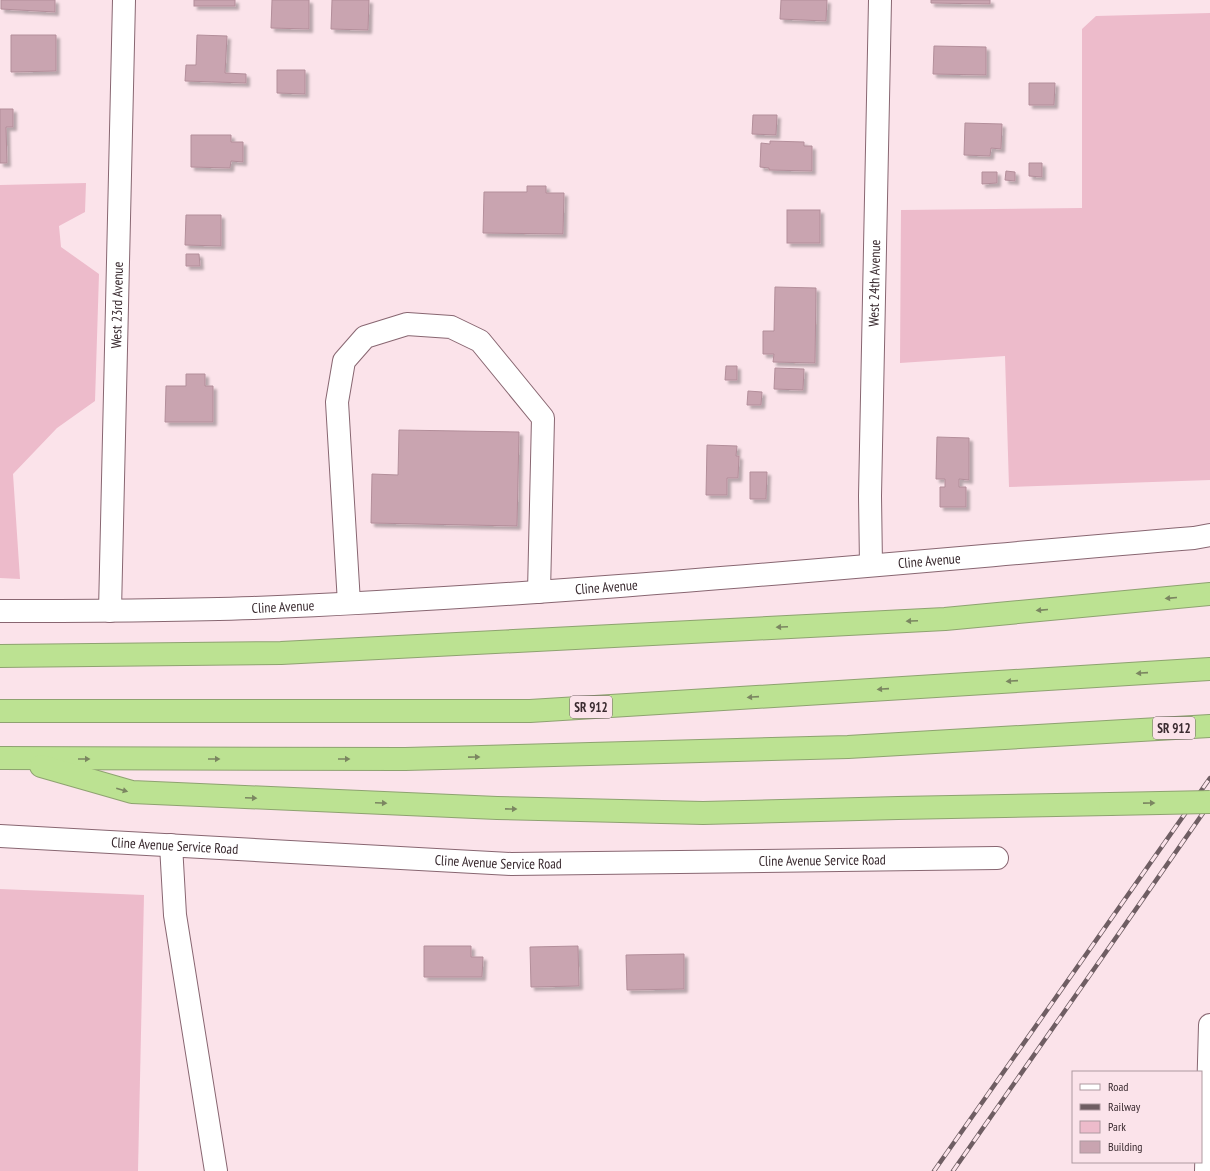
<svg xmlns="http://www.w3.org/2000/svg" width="1210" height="1171" font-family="'PT Sans Narrow',sans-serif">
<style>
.green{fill:#edbbcb}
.building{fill:#c9a4b0;stroke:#b38e9a;filter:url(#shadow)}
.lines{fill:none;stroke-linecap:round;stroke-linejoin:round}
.minor-casing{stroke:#886671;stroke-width:24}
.highway-casing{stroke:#8ea270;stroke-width:24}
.minor{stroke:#fff;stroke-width:22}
.highway{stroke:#bce292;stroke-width:22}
.rail-casing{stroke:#6f5e63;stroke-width:4.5}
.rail{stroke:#fbe3ea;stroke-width:3;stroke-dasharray:9;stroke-linecap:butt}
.highway-bridge-casing{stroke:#8ea270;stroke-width:24;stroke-linecap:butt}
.highway-bridge{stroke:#bce292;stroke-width:22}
.oneway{fill:#7b8661}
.labels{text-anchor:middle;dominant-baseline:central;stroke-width:3;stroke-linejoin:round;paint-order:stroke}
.shield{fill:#fbe3ea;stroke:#746268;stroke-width:1}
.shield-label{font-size:13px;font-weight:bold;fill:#3a2b30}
.street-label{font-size:14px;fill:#3a2b30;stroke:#fbe3ea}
</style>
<defs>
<filter id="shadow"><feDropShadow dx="3.5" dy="3.5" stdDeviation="1" flood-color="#0004"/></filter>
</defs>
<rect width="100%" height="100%" fill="#fbe3ea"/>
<g class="green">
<polygon points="1210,13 1210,480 1009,487 1005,356 900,363 901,210 1082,208 1082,29 1096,16"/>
<polygon points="86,183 85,212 59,226 61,247 99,274 95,401 57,428 13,474 20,579 0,578 0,185"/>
<polygon points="0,889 144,895 138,1171 0,1171"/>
</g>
<g class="building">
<polygon points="1,0 55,0 55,12 1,9"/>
<rect x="194" y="0" width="41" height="6"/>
<polygon points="272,0 309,0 309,29 271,28"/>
<polygon points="332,0 369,0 368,30 331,29"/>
<polygon points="781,0 827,0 826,21 780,19"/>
<polygon points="931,0 990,0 990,4 931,3"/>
<polygon points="11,35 56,35 56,71 11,72"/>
<polygon points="197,35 227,36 225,73 246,74 246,83 185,81 186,65 196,65"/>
<polygon points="934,46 986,47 986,75 933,74"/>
<polygon points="277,70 305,70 305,94 277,93"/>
<polygon points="1029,83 1055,83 1054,105 1029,105"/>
<polygon points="0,109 13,109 13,127 6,127 7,163 0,163"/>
<polygon points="753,115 777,115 776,135 752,134"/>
<polygon points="965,123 1002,124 1001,149 991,148 990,156 964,155"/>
<polygon points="191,135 231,135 231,142 243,142 243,162 231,161 230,168 191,167"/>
<polygon points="770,141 804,142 804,146 812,146 812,171 769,170 769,168 760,167 761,143 770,144"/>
<polygon points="1029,163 1042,163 1042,177 1029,176"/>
<polygon points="1006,171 1015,172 1015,181 1005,180"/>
<polygon points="982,172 997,172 997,183 982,184"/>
<polygon points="527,186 546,186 546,193 564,193 563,234 483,233 484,192 527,192"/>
<rect x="787" y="210" width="33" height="33"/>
<polygon points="186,215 221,215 221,246 185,245"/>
<polygon points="186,254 199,254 200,266 186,266"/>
<polygon points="775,287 816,288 815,363 773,362 774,354 763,354 763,331 774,331"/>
<polygon points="726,366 737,366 737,380 725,380"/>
<polygon points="775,368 804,369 803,390 774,389"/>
<polygon points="186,374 205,374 205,386 213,386 213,422 165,422 166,386 186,386"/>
<polygon points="748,391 762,392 761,405 747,405"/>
<polygon points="399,430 519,432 517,526 371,523 372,474 398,475"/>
<polygon points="937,437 969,438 969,480 959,479 959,487 966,487 966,507 940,507 940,487 945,487 945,479 936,479"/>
<polygon points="707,445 737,446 736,456 739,456 738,478 727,478 727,495 706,495"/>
<polygon points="750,472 767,472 766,499 750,499"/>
<polygon points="424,946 471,946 471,957 483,957 482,977 424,977"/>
<polygon points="578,946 579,986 531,987 530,947"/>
<polygon points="684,954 684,989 627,990 626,955"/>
</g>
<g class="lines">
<g class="minor-casing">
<g id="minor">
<path id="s1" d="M871 565 870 496 880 0"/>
<polyline points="349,603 337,402 344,361 365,337 407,324 451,327 480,341 543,418 539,592"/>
<path id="s2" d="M0 611C84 611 169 611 253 608 567 595 881 564 1194 538L1210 535"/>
<path id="s3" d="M110 611 124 0"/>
<path id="s4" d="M0 836 511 864 997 858"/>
<polyline points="171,845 175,915 216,1171"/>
<polyline points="1206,1171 1210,1025"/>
</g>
</g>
<g class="highway-casing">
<g id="highway">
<polyline points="0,656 281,653 945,619 1210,594"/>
<polyline points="0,711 530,711 1210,669"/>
<polyline points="0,758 405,759 848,747 1210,726"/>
<polyline points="41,766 132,792 497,808 703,813 898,808 1110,804"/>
</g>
</g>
<use href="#minor" class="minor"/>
<use href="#highway" class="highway"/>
<g class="rail-casing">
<g id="rail">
<polyline points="934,1171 1210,778"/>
<polyline points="953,1171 1210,803"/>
</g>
</g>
<use href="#rail" class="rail"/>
<g class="highway-bridge-casing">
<polyline id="highway-bridge" points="1110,804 1210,802"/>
</g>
<use href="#highway-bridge" class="highway-bridge"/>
</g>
<defs><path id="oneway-solid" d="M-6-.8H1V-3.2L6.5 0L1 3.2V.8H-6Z"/></defs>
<g class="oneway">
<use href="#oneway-solid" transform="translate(1171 598) rotate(175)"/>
<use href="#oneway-solid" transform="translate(1042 610) rotate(175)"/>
<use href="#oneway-solid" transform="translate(912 621) rotate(177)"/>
<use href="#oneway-solid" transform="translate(782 627) rotate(177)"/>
<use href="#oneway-solid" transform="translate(1142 673) rotate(176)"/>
<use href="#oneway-solid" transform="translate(1012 681) rotate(176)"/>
<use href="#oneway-solid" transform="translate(883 689) rotate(176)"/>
<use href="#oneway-solid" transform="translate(753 697) rotate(176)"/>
<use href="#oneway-solid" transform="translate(474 757) rotate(-1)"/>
<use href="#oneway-solid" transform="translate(84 759)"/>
<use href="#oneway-solid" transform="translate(214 759)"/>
<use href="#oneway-solid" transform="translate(344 759)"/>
<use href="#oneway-solid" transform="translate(122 790) rotate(16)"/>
<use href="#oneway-solid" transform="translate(251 798) rotate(2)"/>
<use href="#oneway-solid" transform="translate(381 803) rotate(2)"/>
<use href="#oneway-solid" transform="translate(1149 803) rotate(-1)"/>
<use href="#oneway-solid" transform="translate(511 809) rotate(1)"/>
</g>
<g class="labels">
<g class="shield">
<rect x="570" y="696" width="42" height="22" rx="3"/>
<rect x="1153" y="717" width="42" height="22" rx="3"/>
</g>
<g class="shield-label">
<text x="591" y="707">SR 912</text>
<text x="1174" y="728">SR 912</text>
</g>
<g class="street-label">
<text stroke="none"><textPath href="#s1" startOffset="282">West 24th Avenue</textPath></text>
<text stroke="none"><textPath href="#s3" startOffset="306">West 23rd Avenue</textPath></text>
<text stroke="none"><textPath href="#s2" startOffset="931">Cline Avenue</textPath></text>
<text stroke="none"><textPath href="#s2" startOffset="607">Cline Avenue</textPath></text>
<text stroke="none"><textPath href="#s2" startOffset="283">Cline Avenue</textPath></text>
<text stroke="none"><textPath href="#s4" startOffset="175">Cline Avenue Service Road</textPath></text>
<text stroke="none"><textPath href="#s4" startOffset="823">Cline Avenue Service Road</textPath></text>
<text stroke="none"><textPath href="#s4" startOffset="499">Cline Avenue Service Road</textPath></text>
</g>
</g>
<rect x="1072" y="1071" width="130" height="92" fill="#fbe3ea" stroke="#ae99a0"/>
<rect x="1080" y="1084" width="20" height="6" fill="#ffffff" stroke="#ae99a0"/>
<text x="1108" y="1091" font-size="12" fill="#3a2b30">Road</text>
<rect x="1080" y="1104" width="20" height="6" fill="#6f5e63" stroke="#ae99a0"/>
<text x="1108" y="1111" font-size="12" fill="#3a2b30">Railway</text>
<rect x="1080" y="1121" width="20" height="12" fill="#edbbcb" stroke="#ae99a0"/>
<text x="1108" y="1131" font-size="12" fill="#3a2b30">Park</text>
<rect x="1080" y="1141" width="20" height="12" fill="#c9a4b0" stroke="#ae99a0"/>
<text x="1108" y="1151" font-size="12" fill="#3a2b30">Building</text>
</svg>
